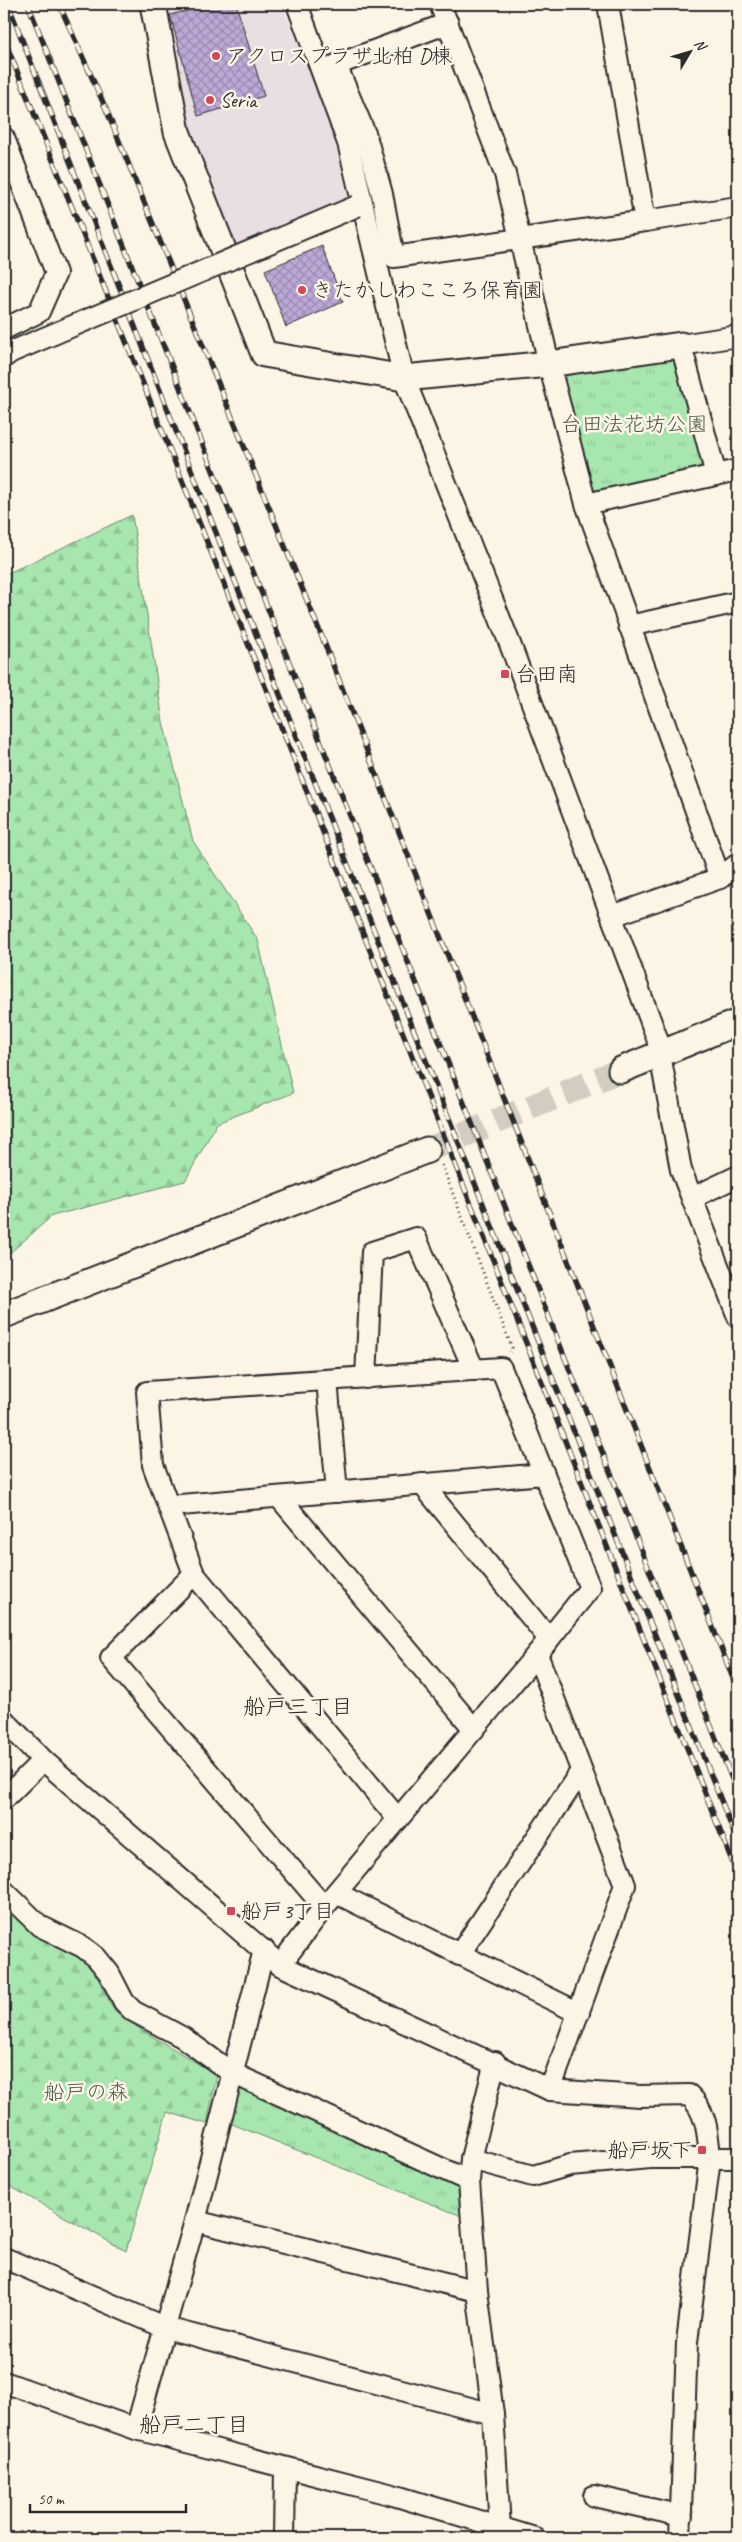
<svg xmlns="http://www.w3.org/2000/svg" width="742" height="2542" font-family="Caveat,'Klee One',sans-serif">
<style>
.built{fill:#e9dee1}
.forest{fill:url(#forest-firs);stroke:#69886c}
.park{fill:url(#park-tufts);stroke:#69886c}
.building{fill:url(#building-cross-hatch);stroke:#2b2b2b}
.lines{fill:none;stroke-linecap:round;stroke-linejoin:round}
.tertiary-tunnel{stroke:#d2cdc0;stroke-width:25;stroke-dasharray:25 12;stroke-linecap:butt}
.minor-casing{stroke:#2b2b2b;stroke-width:24}
.tertiary-casing{stroke:#2b2b2b;stroke-width:29}
.path{stroke:#2b2b2b;stroke-width:3;stroke-dasharray:1 4;stroke-linecap:butt}
.minor{stroke:#fcf5e5;stroke-width:20}
.tertiary{stroke:#fcf5e5;stroke-width:25}
.rail-casing{stroke:#2b2b2b;stroke-width:5.5}
.rail{stroke:#fcf5e5;stroke-width:4;stroke-dasharray:11;stroke-linecap:butt}
.minor-bridge-casing{stroke:#2b2b2b;stroke-width:24;stroke-linecap:butt}
.minor-bridge{stroke:#fcf5e5;stroke-width:20}
.poi-dot{fill:#d1495b;stroke:#fcf5e5;stroke-width:2}
.labels{text-anchor:middle;dominant-baseline:central;stroke-width:5;stroke-linejoin:round;paint-order:stroke}
.poi-label{font-size:21px;fill:#2b2b2b;stroke:#fcf5e5;text-anchor:start}
.park-label{font-size:21px;fill:#4a5a4c;stroke:#fcf5e5}
.neighbourhood-label{font-size:22px;fill:#2b2b2b;stroke:#fcf5e5}
</style>
<defs>
<pattern id="forest-firs" width="22" height="20" patternUnits="userSpaceOnUse" patternTransform="scale(1.25)"><rect width="22" height="20" fill="#a7e6ae"/><path d="M5 1l3.5 6h-7zM16 11l3.5 6h-7z" fill="#90c596"/></pattern>
<pattern id="park-tufts" width="24" height="20" patternUnits="userSpaceOnUse" patternTransform="scale(1.25)"><rect width="24" height="20" fill="#a7e6ae"/><path d="M3 7l-1-3M5 7V3M7 7l1-3M15 17l-1-3M17 17v-4M19 17l1-3" fill="none" stroke="#90c596"/></pattern>
<pattern id="building-cross-hatch" width="8" height="8" patternUnits="userSpaceOnUse" patternTransform="scale(1.25)"><rect width="8" height="8" fill="#bda8d7"/><path d="M0 0l8 8M0 8l8-8" fill="none" stroke="#9a89af"/></pattern>
</defs>
<rect width="100%" height="100%" fill="#fcf5e5"/>
<filter id="ink" filterUnits="userSpaceOnUse"><feTurbulence type="fractalNoise" baseFrequency=".02" numOctaves="2"/><feDisplacementMap in="SourceGraphic" scale="10" xChannelSelector="R" yChannelSelector="G"/><feConvolveMatrix kernelMatrix="1 2 1 2 8 2 1 2 1" color-interpolation-filters="sRGB"/></filter>
<g filter="url(#ink)">
<polygon class="built" points="161,4 282,4 330,122 349,203 233,250 186,130"/>
<g class="forest">
<polygon points="132,515 163,722 193,841 258,940 293,1093 217,1123 185,1181 52,1216 4,1258 4,575"/>
<polygon points="4,1901 91,1965 114,2010 140,2029 217,2075 207,2124 167,2112 126,2251 4,2183"/>
</g>
<g class="park">
<polygon points="671,358 678,363 701,463 697,471 598,492 590,487 564,381 568,374"/>
<polygon points="236,2080 464,2184 464,2217 227,2122"/>
</g>
<g class="building">
<polygon points="214,4 236,4 264,96 198,116 170,15"/>
<polygon points="322,246 343,302 286,327 265,270"/>
</g>
<g class="lines">
<polyline class="tertiary-tunnel" points="427,1150 621,1070"/>
<g class="minor-casing">
<g id="minor">
<polyline points="297,4 348,143 404,378 510,644 657,1038 681,1170 738,1317"/>
<polyline points="440,4 505,174 549,364 586,504 720,878"/>
<polyline points="608,4 645,221 738,207"/>
<polyline points="448,23 336,65 366,136 382,194 394,257 645,221"/>
<polyline points="4,138 56,273 39,312 4,329"/>
<polyline points="716,475 681,345 738,336"/>
<polyline points="586,504 738,470"/>
<polyline points="629,626 738,602"/>
<polyline points="612,916 720,878 738,864"/>
<polyline points="692,1198 738,1176"/>
<polyline points="366,1378 372,1252 416,1238 474,1370"/>
<polyline points="327,1380 337,1492"/>
<polyline points="422,1484 549,1639"/>
<polyline points="279,1497 474,1729"/>
<polyline points="169,1506 544,1474"/>
<polyline points="194,1574 398,1819"/>
<path d="M4 1720 43 1760 280 1965 550 2090 640 2096 689 2095C707 2112 708 2134 710 2158L687 2342 680 2538"/>
<polyline points="4,1799 43,1760"/>
<polyline points="4,1891 40,1926 83,1947 96,1957 109,1973 124,2002 133,2011 182,2037 232,2073 469,2181"/>
<polyline points="336,1893 579,2013"/>
<polyline points="324,1907 537,1654"/>
<polyline points="459,1955 581,1771"/>
<polyline points="280,1965 324,1907 111,1658 194,1574 153,1465 147,1392 501,1368 590,1588 537,1654 625,1885 550,2090"/>
<polyline points="471,2159 533,2176 570,2165 650,2158 738,2158"/>
<polyline points="195,2221 477,2291"/>
<polyline points="4,2258 166,2328 493,2414 500,2528"/>
<polyline points="4,2382 136,2429 393,2495 535,2538"/>
<polyline points="493,2414 477,2291 469,2181 471,2159 495,2062"/>
<polyline points="136,2429 195,2221 264,1950"/>
<polyline points="594,2496 682,2516"/>
<polyline points="284,2538 285,2469"/>
</g>
</g>
<g class="tertiary-casing">
<g id="tertiary">
<polyline points="153,4 177,132 264,354 404,378 549,364 681,345"/>
<polyline points="621,1070 738,1022"/>
<polyline points="4,1315 427,1150"/>
</g>
</g>
<polyline class="path" points="442,1165 512,1348 510,1352"/>
<use href="#minor" class="minor"/>
<use href="#tertiary" class="tertiary"/>
<g class="rail-casing">
<g id="rail">
<polyline points="8,4 263,652 738,1843"/>
<polyline points="28,4 738,1794"/>
<polyline points="59,4 106,109 322,637 738,1691"/>
<polyline points="4,39 251,651 738,1876"/>
</g>
</g>
<use href="#rail" class="rail"/>
<g class="minor-bridge-casing">
<polyline id="minor-bridge" points="4,357 11,352 357,206"/>
</g>
<use href="#minor-bridge" class="minor-bridge"/>
</g>
</g>
<g class="poi-dot">
<circle cx="216" cy="56" r="5"/>
<circle cx="210" cy="100" r="5"/>
<circle cx="302" cy="290" r="5"/>
<rect x="500" y="669" width="10" height="10" rx="2.5"/>
<rect x="226" y="1906" width="10" height="10" rx="2.5"/>
<rect x="697" y="2145" width="10" height="10" rx="2.5"/>
</g>
<g class="labels">
<g class="poi-label">
<text x="226" y="56">アクロスプラザ北柏 D棟</text>
<text x="220" y="100">Seria</text>
<text x="312" y="290">きたかしわこころ保育園</text>
<text x="515" y="674">台田南</text>
<text x="241" y="1911">船戸3丁目</text>
<text x="692" y="2150" text-anchor="end">船戸坂下</text>
</g>
<g class="park-label">
<text x="634" y="424">台田法花坊公園</text>
<text x="86" y="2092">船戸の森</text>
</g>
<g class="neighbourhood-label">
<text x="298" y="1707">船戸三丁目</text>
<text x="194" y="2425">船戸二丁目</text>
</g>
</g>
<rect width="742" height="2542" fill="none" stroke="#fcf5e5" stroke-width="20"/>
<rect x="10" y="10" width="722" height="2522" fill="none" stroke="#2b2b2b" stroke-width="2" filter="url(#ink)"/>
<g transform="translate(690 52) rotate(52)" stroke="#fcf5e5" stroke-width="4" paint-order="stroke">
<path d="M0-4L9 19L0 12L-9 19Z" fill="#2b2b2b"/>
<text y="-8" font-size="14" font-weight="bold" text-anchor="middle" fill="#2b2b2b">N</text>
</g>
<path d="M30 2504v8h156v-8" fill="none" stroke="#2b2b2b" stroke-width="2.5"/>
<text x="38" y="2504" font-size="15" fill="#2b2b2b" stroke="#fcf5e5" stroke-width="4" paint-order="stroke">50 m</text>
</svg>
